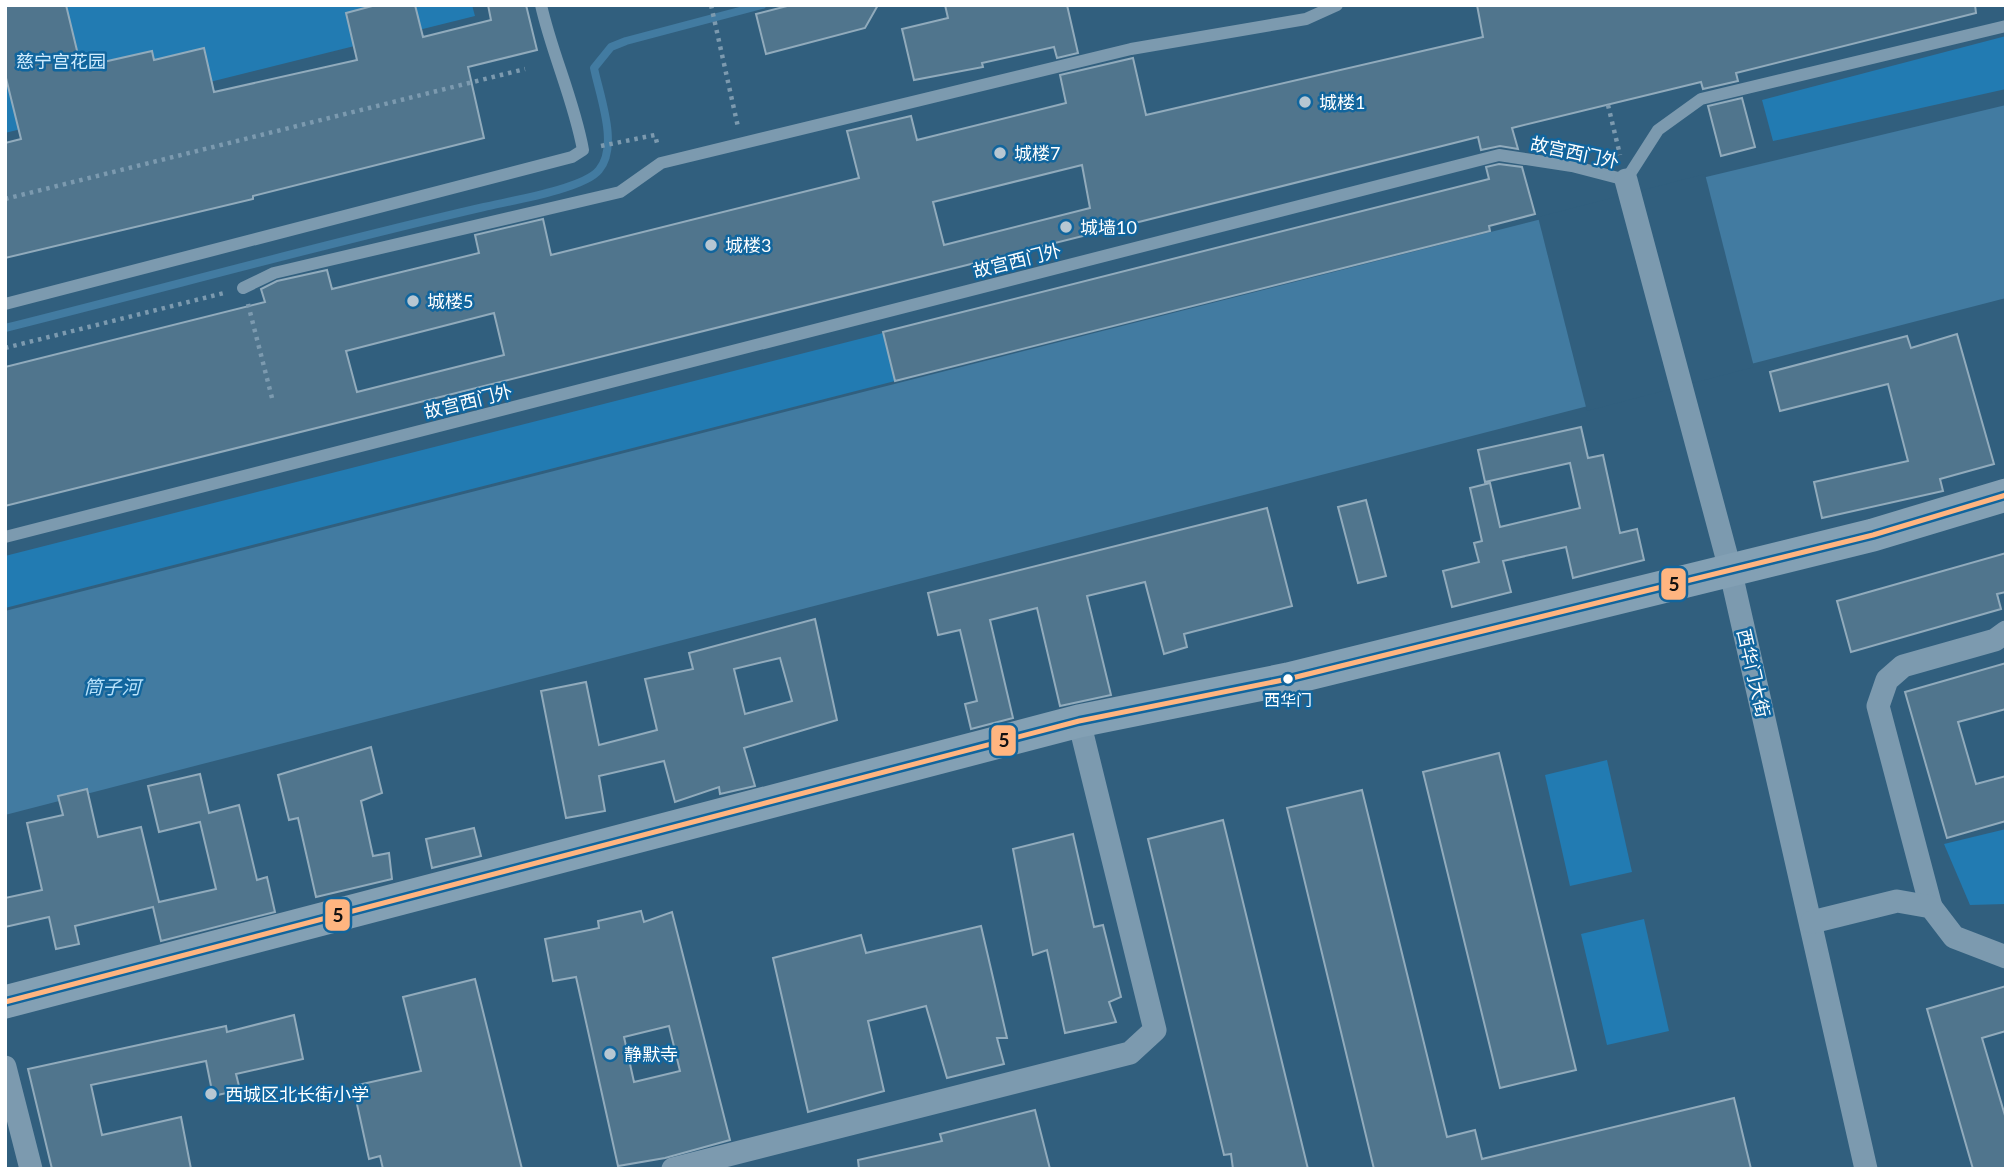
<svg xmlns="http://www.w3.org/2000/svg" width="2011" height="1174" font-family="Lato,'Noto Sans SC',sans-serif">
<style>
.green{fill:#227bb2}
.water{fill:#427ba1}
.pier{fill:#315f7e}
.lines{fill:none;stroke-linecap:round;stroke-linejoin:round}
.stream{stroke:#427ba1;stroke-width:8}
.building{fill:#50758d;stroke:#91abbc;stroke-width:2;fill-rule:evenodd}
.path{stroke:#7c9aaf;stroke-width:4.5;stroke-dasharray:3.5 5;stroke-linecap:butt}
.lane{stroke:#7c9aaf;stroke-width:12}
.street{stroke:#7c9aaf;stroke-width:23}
.secondary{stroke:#83a0b4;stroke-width:33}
.bus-1-casing{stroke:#11659d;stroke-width:10}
.bus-1{stroke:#ffb580;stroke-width:5}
.poi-dot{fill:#b7c7d2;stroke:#11659d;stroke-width:2.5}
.bus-dot{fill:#fff;stroke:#11659d;stroke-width:2.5}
.labels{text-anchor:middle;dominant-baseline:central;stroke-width:5;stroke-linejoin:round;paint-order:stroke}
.bus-label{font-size:16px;fill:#fff;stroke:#11659d}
.park-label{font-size:18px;fill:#d0ecfe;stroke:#11659d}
.poi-label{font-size:18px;fill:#fff;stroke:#11659d;text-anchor:start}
.street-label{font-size:18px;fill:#fff;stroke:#11659d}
.water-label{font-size:19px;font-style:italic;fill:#b8e2fb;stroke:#11659d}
.line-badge{stroke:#11659d;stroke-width:2.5}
.pale-badge-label{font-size:19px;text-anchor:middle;font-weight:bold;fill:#111}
</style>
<rect width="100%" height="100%" fill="#315f7e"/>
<g class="green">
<polygon points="5,5 472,5 475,16 5,133"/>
<polygon points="2006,36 2006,89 1773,141 1762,100"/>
<polygon points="883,333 895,381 5,608 5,556"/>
<polygon points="1607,760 1632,872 1570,886 1545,775"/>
<polygon points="2006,829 2006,904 1970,905 1944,844"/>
<polygon points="1644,919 1669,1031 1607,1045 1581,934"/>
</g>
<polygon class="water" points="2006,105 2006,298 5,815 5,611 1706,177"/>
<polygon class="pier" points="1705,174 1754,367 1587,411 1538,217"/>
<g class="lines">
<path class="stream" d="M5 328C165 288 323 244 484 207 509 201 584 189 599 170 619 146 600 97 594 68L611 47 626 41 762 5"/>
</g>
<g class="building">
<polygon points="5,5 66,5 81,67 152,51 154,60 204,48 214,92 357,60 346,13 376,5 415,5 423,37 491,20 488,5 526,5 537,50 468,67 484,138 253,196 253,199 5,258 5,143 21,139 5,74"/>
<polygon points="791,5 878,5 865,28 766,54 756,14"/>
<polygon points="945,5 1067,5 1078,53 1057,58 1054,47 982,63 983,67 914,80 902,29 948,18"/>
<path d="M1477 5H1975L1976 13 1736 73 1738 81 1703 89 1701 82 1512 128 1518 149 1500 146 1481 150 1478 137 5 506V367L265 302 261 289 277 281 327 270 332 289 479 253 475 235 543 219 551 255 859 178 847 131 911 116 917 140 1066 103 1060 75 1133 58 1146 115 1483 37ZM1082 165 1090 208 944 245 933 202ZM494 313 504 355 357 392 346 351Z"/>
<polygon points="1742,98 1755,147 1721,156 1708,106"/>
<polygon points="1499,164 1522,167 1535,214 1489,226 1490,231 895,381 883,332 1489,179 1486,167"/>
<polygon points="1957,334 1994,464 1940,479 1943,491 1822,518 1814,482 1908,461 1888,384 1780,411 1770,372 1907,336 1911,348"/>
<polygon points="1581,427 1588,458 1603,455 1620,533 1637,529 1644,560 1573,578 1566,547 1503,561 1511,592 1452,607 1443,571 1479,562 1474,543 1482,541 1470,488 1490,483 1500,527 1580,508 1570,463 1485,482 1478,450"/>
<polygon points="1366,500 1386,576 1358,583 1338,507"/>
<polygon points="1267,508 1292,606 1184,634 1187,647 1164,654 1145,582 1087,596 1111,695 1060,706 1037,608 990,620 1013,718 971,729 965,704 977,701 960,630 938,635 928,593"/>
<polygon points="2006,553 2006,592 1997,594 2001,609 1851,652 1837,601"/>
<path d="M815 619 837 720 744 748 755 786 720 794 719 787 675 802 664 761 599 776 605 811 566 818 541 691 586 682 599 745 657 730 645 679 693 669 689 653ZM780 658 792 701 745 714 734 669Z"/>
<polygon points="2006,663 2006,709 1958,722 1976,784 2006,776 2006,821 1947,838 1905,692"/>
<polygon points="371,747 382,793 361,801 373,856 389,853 392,879 316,897 298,818 289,820 278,775"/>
<polygon points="1499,753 1576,1070 1500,1088 1423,772"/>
<polygon points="200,774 209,813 239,805 257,880 267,877 275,912 161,941 153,907 75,926 79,944 56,949 49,917 5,927 5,898 42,890 27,823 63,815 58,796 87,789 98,837 141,827 159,902 216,889 200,822 159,832 148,786"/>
<polygon points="1362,790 1447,1137 1475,1130 1482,1159 1734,1098 1751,1169 1374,1169 1287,808"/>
<polygon points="1223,820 1308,1169 1233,1169 1231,1154 1224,1155 1148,839"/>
<polygon points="474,828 481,856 432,868 426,839"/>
<polygon points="1073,834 1094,927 1103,925 1121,997 1109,1002 1116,1022 1065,1033 1047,950 1033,955 1013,849"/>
<path d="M641 911 644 922 672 912 730 1140 665 1158 618 1166 576 977 553 981 545 939 599 928 598 921ZM669 1026 680 1071 634 1082 624 1037Z"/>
<polygon points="981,926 1007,1038 997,1038 1004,1064 947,1078 926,1006 868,1021 884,1091 808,1112 773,958 861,935 866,953"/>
<polygon points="475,979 522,1169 383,1169 380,1156 369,1159 353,1086 421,1071 403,997"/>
<polygon points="2006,986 2006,1031 1982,1038 2006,1119 2006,1169 1973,1169 1927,1009"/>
<polygon points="294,1015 303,1059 236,1074 240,1090 213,1096 206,1061 91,1085 102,1135 181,1117 191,1169 52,1169 28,1069 226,1026 227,1032"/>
<polygon points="1035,1110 1050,1169 859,1169 858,1160 942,1141 940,1134"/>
</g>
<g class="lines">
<g class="path">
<polyline points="711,5 738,127"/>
<polyline points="1608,105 1620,155"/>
<polyline points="601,146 655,135 658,147"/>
<polyline points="5,199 525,69"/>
<polyline points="248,304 272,398"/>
<polyline points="5,348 224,293"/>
</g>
<g class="lane">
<polyline points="243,288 274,273 620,192 661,163 1131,49 1306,19 1337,5"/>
<path d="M5 304 572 157 583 150C574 100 552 54 541 5"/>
<polyline points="5,537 1499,155 1572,166 1626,180 1658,130 1701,99 2006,26"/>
</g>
<g class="street">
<polyline points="1626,180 1730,569 1866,1169"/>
<polyline points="1931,907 1878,706 1887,680 1903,666 1995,640 2006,632"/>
<polyline points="1812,922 1897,901 1931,907 1954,937 2006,957"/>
<polyline points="5,1067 31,1169"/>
<polyline points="673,1169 1130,1053 1155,1030 1079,721"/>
</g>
<polyline class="secondary" points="5,1002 1079,721 1288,679 1873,535 2006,495"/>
<g class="bus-1-casing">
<polyline id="bus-1" points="5,1002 1079,721 1288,679 1873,535 2006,495"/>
</g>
<use href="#bus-1" class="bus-1"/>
</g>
<g class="poi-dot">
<circle cx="1305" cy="102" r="7"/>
<circle cx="1000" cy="153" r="7"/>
<circle cx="1066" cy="227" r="7"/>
<circle cx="711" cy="245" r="7"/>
<circle cx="413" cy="301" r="7"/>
<circle cx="610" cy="1054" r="7"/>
<circle cx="211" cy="1094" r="7"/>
</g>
<circle class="bus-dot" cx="1288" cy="679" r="6"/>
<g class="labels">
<g class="bus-label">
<text x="1288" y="699">西华门</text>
</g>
<g class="park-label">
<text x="61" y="61">慈宁宫花园</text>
</g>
<g class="poi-label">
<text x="1319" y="102">城楼1</text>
<text x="1014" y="153">城楼7</text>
<text x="1080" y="227">城墙10</text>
<text x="725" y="245">城楼3</text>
<text x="427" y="301">城楼5</text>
<text x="624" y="1054">静默寺</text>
<text x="225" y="1094">西城区北长街小学</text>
</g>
<g class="street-label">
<text transform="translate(1575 152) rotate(12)">故宫西门外</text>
<text transform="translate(1017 260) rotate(-14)">故宫西门外</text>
<text transform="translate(468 401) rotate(-14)">故宫西门外</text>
<text transform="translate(1754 673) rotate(77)">西华门大街</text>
</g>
<g class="water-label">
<text x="112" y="686">筒子河</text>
</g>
</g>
<g class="line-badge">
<rect x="1660" y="567" width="27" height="34" rx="7" fill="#ffb580"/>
<rect x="990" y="724" width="27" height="33" rx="7" fill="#ffb580"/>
<rect x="324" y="898" width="27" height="34" rx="7" fill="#ffb580"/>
</g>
<g class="pale-badge-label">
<text x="1674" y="591">5</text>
<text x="1004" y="747">5</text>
<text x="338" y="922">5</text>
</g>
<rect width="2011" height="1174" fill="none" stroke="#ffffff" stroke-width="14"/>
</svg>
